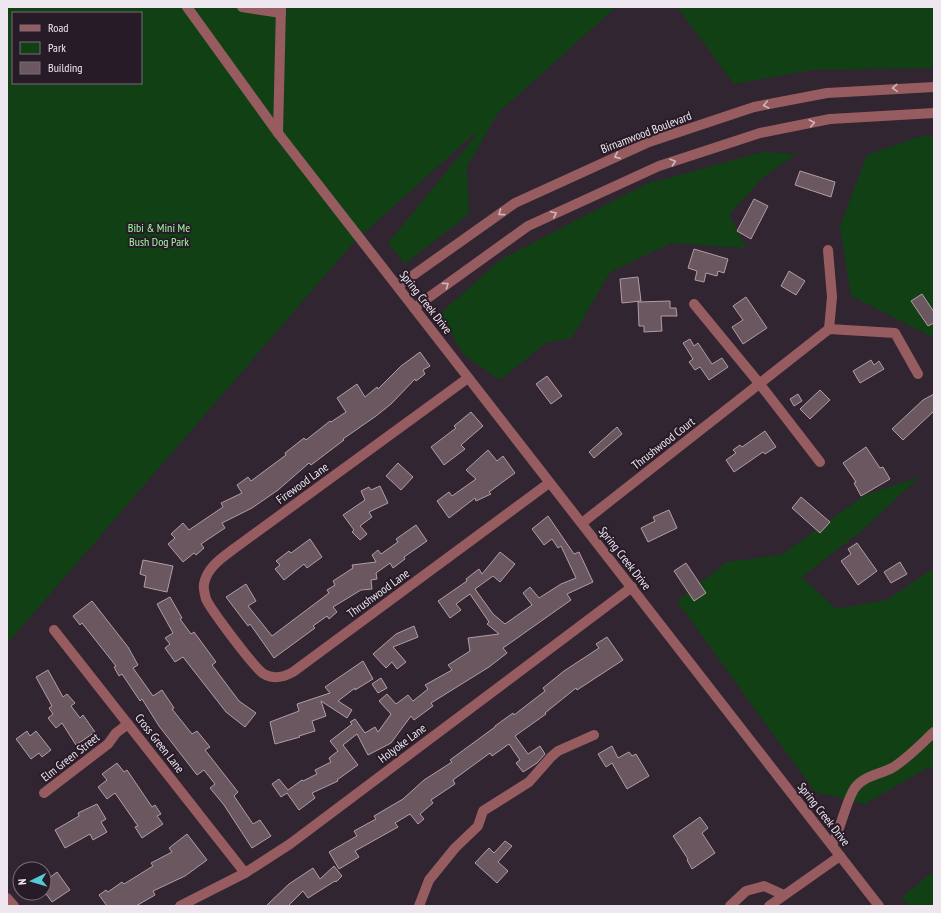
<svg xmlns="http://www.w3.org/2000/svg" width="941" height="913" font-family="'PT Sans Narrow',sans-serif">
<style>
.green{fill:#114015;fill-rule:evenodd}
.building{fill:#6a575f;stroke:#b29da6}
.lines{fill:none;stroke-linecap:round;stroke-linejoin:round}
.minor{stroke:#975c5f;stroke-width:10}
.oneway{stroke:#d0b6bd}
.labels{text-anchor:middle;dominant-baseline:central;stroke-width:4;stroke-linejoin:round;paint-order:stroke}
.street-label{font-size:12px;fill:#efe7f0;stroke:#271b27}
.park-label{font-size:12px;fill:#a0f7a2;stroke:#271b27}
</style>
<rect width="100%" height="100%" fill="#312531"/>
<g class="green">
<path d="M7 7H627L615 8 498 113 467 167 469 214 405 264 388 243 474 138 476 132 353 243 7 644ZM13 13H141V83H13Z"/>
<polygon points="677,7 934,7 934,68 812,70 734,84"/>
<polygon points="921,136 934,137 934,338 851,296 840,226 867,155"/>
<polygon points="763,152 797,154 763,177 729,215 746,248 671,243 610,272 572,338 546,343 500,380 464,355 440,314 500,260 646,184"/>
<polygon points="919,477 866,527 802,577 836,609 887,600 934,568 934,772 929,767 865,804 815,792 677,601 727,562 781,555 865,495"/>
<polygon points="934,871 934,906 909,906 902,897"/>
</g>
<g class="building">
<polygon points="800,171 835,182 831,197 795,185"/>
<polygon points="754,199 768,206 751,239 737,231"/>
<polygon points="694,249 728,259 724,273 718,271 717,276 706,273 704,282 695,280 697,271 688,268"/>
<polygon points="789,271 805,281 796,295 781,286"/>
<polygon points="638,277 641,301 622,303 620,279"/>
<polygon points="922,294 934,312 934,323 928,326 911,301"/>
<polygon points="746,297 767,328 743,344 732,327 743,320 733,306"/>
<polygon points="670,301 670,308 676,308 677,316 661,316 662,331 644,332 644,326 639,326 638,302"/>
<polygon points="690,339 694,346 698,343 712,364 722,358 728,367 709,380 700,367 695,370 689,362 693,359 683,343"/>
<polygon points="420,352 430,366 423,370 425,374 416,381 415,379 391,404 376,416 343,439 344,440 311,465 309,463 278,490 252,508 222,523 225,528 201,544 204,548 196,555 194,553 183,562 168,544 175,538 171,534 183,523 189,530 223,507 221,503 242,493 237,485 248,477 251,481 286,455 285,453 304,438 306,440 330,421 331,422 346,412 337,398 357,384 365,397 377,387 378,389 401,366"/>
<polygon points="871,360 874,365 879,361 884,369 860,383 853,371"/>
<polygon points="547,376 562,396 551,404 536,384"/>
<polygon points="820,390 830,400 810,419 800,409"/>
<polygon points="798,394 802,401 794,406 790,399"/>
<polygon points="934,394 934,411 903,440 892,429 923,400"/>
<polygon points="471,412 483,426 461,445 465,449 444,465 431,447 456,428 454,426"/>
<polygon points="617,427 622,434 594,458 589,452"/>
<polygon points="765,431 776,447 765,454 763,452 734,472 726,460 736,453 733,450 740,445 742,447"/>
<polygon points="866,447 880,468 883,467 890,479 861,496 854,483 856,482 843,463"/>
<polygon points="488,450 497,461 503,456 515,473 489,492 491,494 476,501 475,498 449,518 437,501 449,492 452,496 476,479 466,470"/>
<polygon points="398,463 413,477 401,490 386,476"/>
<polygon points="380,486 388,503 369,512 372,517 360,526 367,534 360,540 352,532 354,530 343,515 365,500 361,491 369,487 371,490"/>
<polygon points="801,497 830,522 820,533 792,508"/>
<polygon points="669,510 677,528 648,542 641,528 655,521 653,517"/>
<polygon points="548,516 574,554 579,552 593,582 567,594 571,600 503,648 507,653 489,667 431,703 433,706 414,720 411,716 391,743 368,755 357,734 343,745 358,765 337,780 338,781 312,793 315,798 299,810 287,793 281,797 272,784 279,779 288,790 302,780 303,781 317,774 315,770 331,762 329,758 338,751 330,741 352,724 350,722 355,719 365,733 375,727 378,732 391,714 379,701 387,694 396,704 408,695 413,701 428,689 425,685 452,670 448,665 470,651 468,638 499,634 487,624 489,622 470,594 456,604 461,610 450,618 438,601 467,581 466,579 479,569 482,574 500,552 515,564 500,582 493,576 475,589 493,614 505,624 532,605 523,593 530,587 539,598 561,584 576,578 561,546 558,548 552,539 544,545 532,529"/>
<polygon points="416,525 427,541 404,557 405,559 393,568 390,563 376,573 377,579 371,580 372,589 361,590 333,607 337,612 329,619 327,616 313,626 315,628 274,658 250,624 248,626 226,597 246,584 256,601 248,606 272,636 329,593 327,590 335,585 333,581 353,568 352,565 376,562 372,555 378,550 381,554 398,542 396,539"/>
<polygon points="310,539 322,557 307,568 304,564 284,580 275,569 280,565 276,561 289,551 291,553"/>
<polygon points="857,543 877,571 858,585 841,561 851,554 848,549"/>
<polygon points="143,560 173,566 167,592 144,587 146,576 140,574"/>
<polygon points="900,562 907,574 891,583 884,572"/>
<polygon points="686,563 706,593 694,601 674,571"/>
<polygon points="170,597 182,618 180,619 191,634 194,632 216,662 212,665 239,701 256,713 245,727 226,712 183,657 175,662 165,648 170,644 165,638 173,633 157,604"/>
<polygon points="92,601 128,647 138,665 133,668 153,696 162,690 174,708 172,709 192,734 197,731 210,747 205,750 238,792 234,796 253,824 260,820 271,836 252,848 224,805 210,788 215,784 204,770 197,775 159,726 142,699 140,701 122,674 119,676 114,667 116,666 82,623 80,625 73,616"/>
<polygon points="414,626 418,637 393,647 406,662 397,669 392,662 386,668 373,654 396,634"/>
<polygon points="607,637 623,660 577,690 576,688 545,713 546,714 515,736 528,754 540,746 545,754 537,763 523,772 516,763 520,760 509,744 492,756 490,753 453,780 455,784 431,800 433,803 420,814 424,819 418,824 410,814 395,823 398,827 355,851 359,857 339,869 329,852 357,836 354,831 376,819 374,816 403,799 424,780 452,762 450,760 495,727 495,726 513,713 514,715 545,691 543,688 564,671 599,648 596,644"/>
<polygon points="363,661 373,679 355,690 355,688 338,701 352,710 347,718 321,701 326,716 312,721 315,731 299,736 300,737 275,744 270,722 299,711 297,704 330,693 325,687"/>
<polygon points="48,670 63,697 67,694 75,703 71,706 80,718 83,715 95,732 76,745 62,723 56,728 48,718 53,714 49,708 52,706 36,677"/>
<polygon points="381,678 387,688 378,693 372,684"/>
<polygon points="27,731 30,736 36,731 51,750 42,757 39,753 31,759 16,739"/>
<polygon points="612,746 618,758 629,752 632,756 636,754 649,776 627,789 612,763 606,767 598,754"/>
<polygon points="117,763 124,772 127,770 152,807 155,805 161,814 157,816 163,824 142,838 135,827 138,826 115,793 107,799 98,787 107,780 102,774"/>
<polygon points="97,804 106,819 101,822 107,832 93,840 90,834 65,848 55,830 79,816 78,813"/>
<polygon points="700,817 708,828 702,833 715,853 692,869 687,860 688,859 673,836"/>
<polygon points="187,834 207,860 185,876 153,891 155,895 136,906 107,906 99,895 106,890 108,892 122,882 124,884 153,866 151,863 172,852 169,848"/>
<polygon points="505,841 512,846 498,862 508,871 497,883 475,863 489,848 494,853"/>
<polygon points="334,866 342,876 336,882 335,881 308,898 303,891 288,906 266,906 289,884 313,868 320,879"/>
<polygon points="57,872 70,890 52,902 44,891 44,882"/>
</g>
<g class="lines">
<g class="minor">
<polyline points="187,7 278,133 879,906"/>
<polyline points="242,7 281,13"/>
<polyline points="278,133 281,7"/>
<polyline points="828,250 832,297 829,329"/>
<polyline points="398,286 515,203 649,142 754,107 827,93 934,87"/>
<polyline points="694,304 759,383 820,462"/>
<polyline points="414,308 528,226 659,166 760,133 830,119 934,113"/>
<path d="M468 378 235 548C222 558 207 567 204 584 203 588 205 595 206 599 211 610 255 669 264 674 274 680 284 677 293 672L549 483"/>
<polyline points="582,523 829,329 895,333 918,374"/>
<polyline points="54,630 245,873"/>
<polyline points="44,793 108,744 116,733 128,724"/>
<path d="M832 845C841 828 844 808 853 791 861 776 879 775 892 768 907 759 921 744 934 732"/>
<polyline points="7,898 14,906"/>
<polyline points="180,906 245,873 290,844 632,587"/>
<polyline points="419,906 429,880 455,848 478,826 483,811 529,782 551,757 558,751 594,735"/>
<polyline points="730,906 746,891 764,886 784,895"/>
<polyline points="769,906 840,856"/>
</g>
</g>
<defs><path id="oneway-chevron" d="M-2-3.5L2.5 0L-2 3.5" fill="none" stroke-width="1.6" stroke-linecap="round" stroke-linejoin="round"/></defs>
<g class="oneway">
<use href="#oneway-chevron" transform="translate(895 88) rotate(176)"/>
<use href="#oneway-chevron" transform="translate(766 105) rotate(169)"/>
<use href="#oneway-chevron" transform="translate(812 123) rotate(-11)"/>
<use href="#oneway-chevron" transform="translate(617 156) rotate(156)"/>
<use href="#oneway-chevron" transform="translate(673 162) rotate(-18)"/>
<use href="#oneway-chevron" transform="translate(501 213) rotate(144)"/>
<use href="#oneway-chevron" transform="translate(554 214) rotate(-25)"/>
<use href="#oneway-chevron" transform="translate(446 285) rotate(-36)"/>
</g>
<g class="labels">
<g class="street-label">
<text transform="translate(646 132) rotate(-21)">Birnamwood Boulevard</text>
<text transform="translate(426 302) rotate(52)">Spring Creek Drive</text>
<text transform="translate(663 443) rotate(-38)">Thrushwood Court</text>
<text transform="translate(302 483) rotate(-36)">Firewood Lane</text>
<text transform="translate(625 558) rotate(52)">Spring Creek Drive</text>
<text transform="translate(378 593) rotate(-36)">Thrushwood Lane</text>
<text transform="translate(160 743) rotate(52)">Cross Green Lane</text>
<text transform="translate(402 743) rotate(-37)">Holyoke Lane</text>
<text transform="translate(70 757) rotate(-38)">Elm Green Street</text>
<text transform="translate(824 814) rotate(52)">Spring Creek Drive</text>
</g>
<g class="park-label">
<text x="159" y="227">Bibi &amp; Mini Me<tspan x="159" dy="14">Bush Dog Park</tspan></text>
</g>
</g>
<rect width="941" height="913" fill="none" stroke="#efe7f0" stroke-width="16"/>
<rect x="12" y="12" width="130" height="72" fill="#271b27" stroke="#776d77"/>
<rect x="20" y="25" width="20" height="6" fill="#975c5f" stroke="#776d77"/>
<text x="48" y="32" font-size="12" fill="#efe7f0">Road</text>
<rect x="20" y="42" width="20" height="12" fill="#114015" stroke="#776d77"/>
<text x="48" y="52" font-size="12" fill="#efe7f0">Park</text>
<rect x="20" y="62" width="20" height="12" fill="#6a575f" stroke="#776d77"/>
<text x="48" y="72" font-size="12" fill="#efe7f0">Building</text>
<g transform="translate(32 881) rotate(265)"><circle r="19" fill="#271b27" stroke="#776d77"/>
<path d="M0-3L7 15L0 10L-7 15Z" fill="#52cbd8"/>
<text y="-6" font-size="11" font-weight="bold" text-anchor="middle" fill="#efe7f0">N</text>
</g>
</svg>
